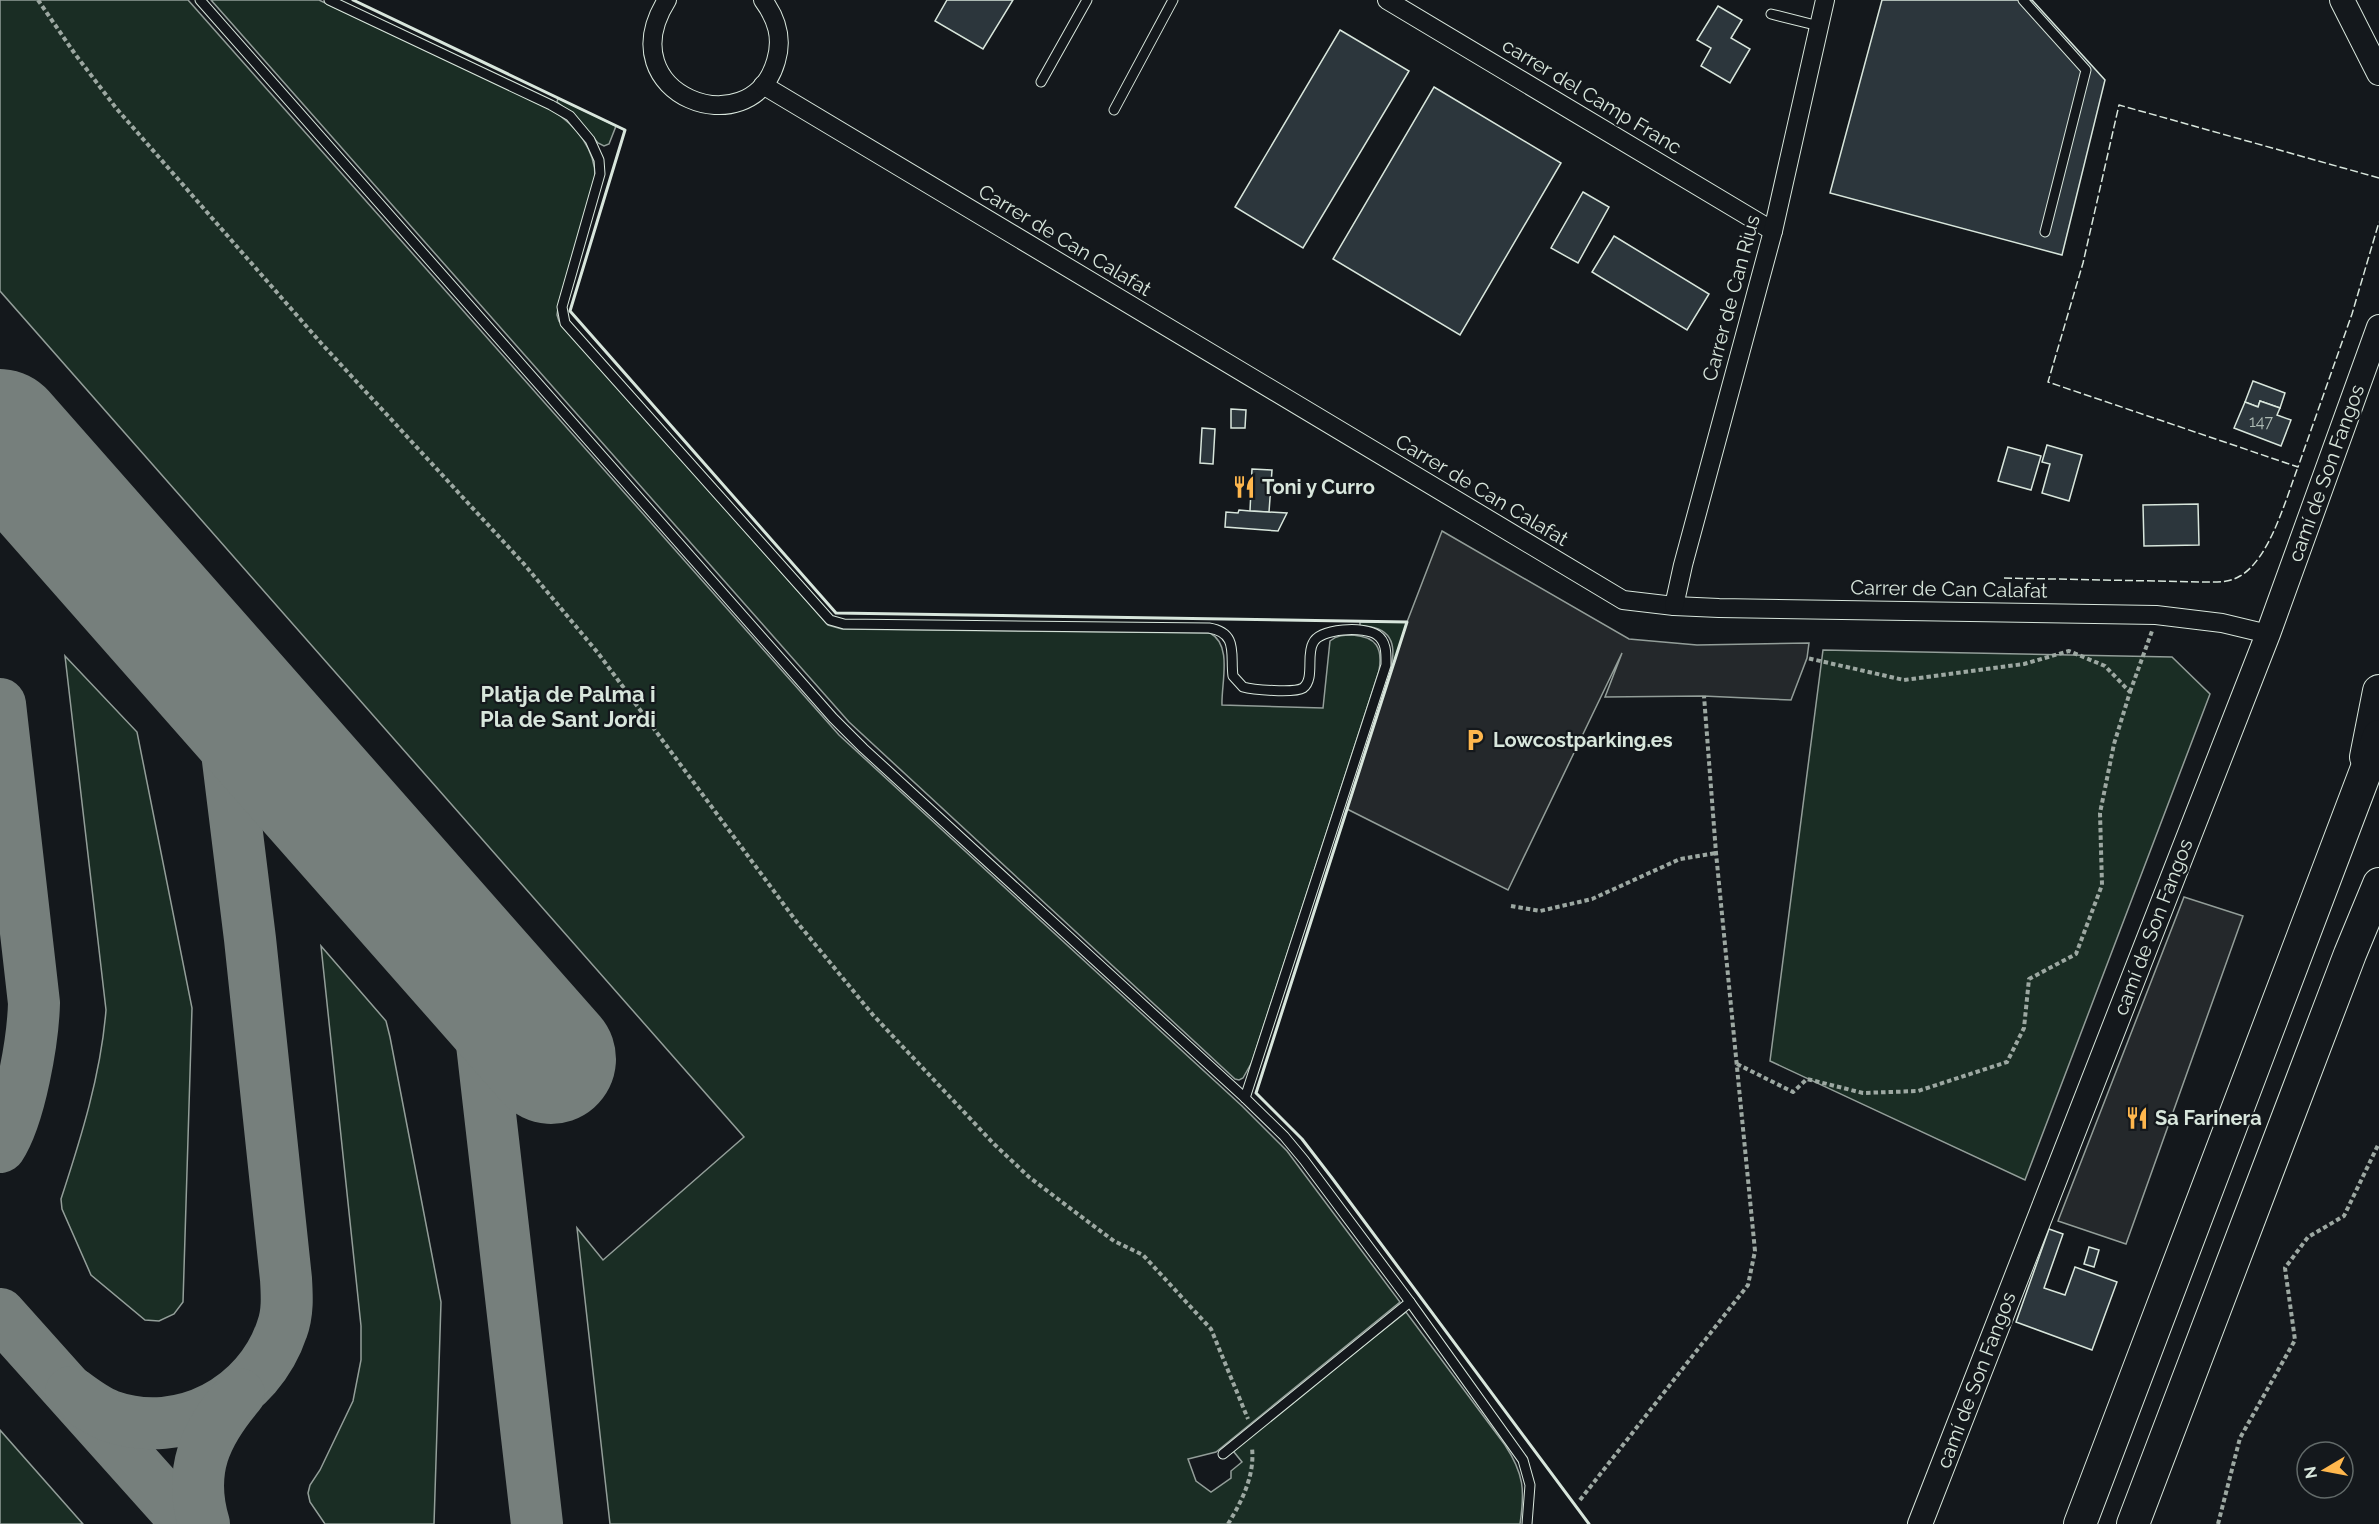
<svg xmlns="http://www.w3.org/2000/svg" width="2379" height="1524" font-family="Raleway,sans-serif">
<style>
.green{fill:#1a2d24;stroke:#939e99;stroke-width:1.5}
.parking{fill:#24282b;stroke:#939e99;stroke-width:1.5}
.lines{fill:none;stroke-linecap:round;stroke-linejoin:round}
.taxiway{stroke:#767f7c;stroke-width:52}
.runway{stroke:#767f7c;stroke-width:130}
.building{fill:#2c363c;stroke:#d8e6dc;stroke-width:1.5}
.lane-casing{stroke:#d8e6dc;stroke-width:11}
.street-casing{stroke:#d8e6dc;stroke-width:20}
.secondary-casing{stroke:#d8e6dc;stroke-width:26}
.highway-casing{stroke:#d8e6dc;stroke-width:34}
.path{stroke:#9da8a2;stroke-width:4;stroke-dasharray:4.5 3;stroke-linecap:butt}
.lane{stroke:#14181c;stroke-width:9}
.street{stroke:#14181c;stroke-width:18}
.secondary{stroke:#14181c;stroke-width:24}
.highway{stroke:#14181c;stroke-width:32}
.fence{stroke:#d8e6dc;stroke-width:1.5;stroke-dasharray:8 3;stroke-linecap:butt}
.wall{stroke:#d8e6dc;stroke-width:3}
.labels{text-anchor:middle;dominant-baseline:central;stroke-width:4.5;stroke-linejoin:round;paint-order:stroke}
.number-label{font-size:16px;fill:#adbab4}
.street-label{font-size:20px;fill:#d8e6dc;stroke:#14181c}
.poi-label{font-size:20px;font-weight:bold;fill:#d8e6dc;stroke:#14181c;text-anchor:start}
.quarter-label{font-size:22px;font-weight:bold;fill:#d8e6dc;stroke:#14181c}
</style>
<rect width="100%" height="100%" fill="#14181c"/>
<g class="green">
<path d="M0 0H188L839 735 1242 1106 1287 1151 1400 1302 1216 1452 1188 1459 1196 1481 1211 1492 1231 1478V1471L1242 1462 1234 1452 1236 1447 1406 1312 1505 1445C1524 1474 1525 1490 1520 1524H610L577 1228 603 1260 744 1137 0 291Z"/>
<path d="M211 0H319L552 110C576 125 597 151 595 181L559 302 557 315 559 321 828 625 842 629 1210 633C1233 645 1221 684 1222 705L1323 708 1330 641C1337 635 1344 635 1353 635 1376 637 1383 647 1379 671L1252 1062 1243 1078 1239 1080 1235 1079 849 722Z"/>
<polygon points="558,98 616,126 609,144 604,146 598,143 577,118 557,102"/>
<path d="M1360 622H1407L1392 671 1390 670C1398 643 1390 626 1360 626Z"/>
<polygon points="1823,650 2172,657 2210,694 2025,1180 1770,1061"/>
<path d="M65 656 137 732 192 1008 183 1302 174 1314 159 1321 145 1320 91 1275 62 1209 61 1199C81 1138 101 1074 106 1010Z"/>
<polygon points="321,946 386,1021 390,1037 441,1302 434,1524 325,1524 310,1502 308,1493 310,1485 320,1470 353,1401 361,1360 361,1326"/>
<polygon points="0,1430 83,1524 0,1524"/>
</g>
<g class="parking">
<polygon points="1442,531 1629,639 1697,645 1809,643 1807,658 1791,700 1703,696 1605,697 1622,653 1508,890 1347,809 1407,622"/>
<polygon points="2184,897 2243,916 2126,1244 2058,1221"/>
</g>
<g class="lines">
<g class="taxiway">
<path d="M0 704 34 1003C33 1040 20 1117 0 1147"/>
<polyline points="450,944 469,983 479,1018 537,1524"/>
<polyline points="0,1314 188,1524"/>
<path d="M71 1392C83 1401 96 1411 110 1416 181 1441 259 1399 282 1329 288 1313 287 1296 286 1279L250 939 224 728 216 694 194 654"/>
<path d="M204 1524C188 1471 205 1434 239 1394"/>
</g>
<polyline class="runway" points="0,434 551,1059"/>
</g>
<g class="building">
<polygon points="947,0 1013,0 983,49 935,21"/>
<polygon points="1882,0 2032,0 2105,80 2062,255 1830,193"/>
<polygon points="1718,6 1742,20 1731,38 1750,49 1730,83 1701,66 1711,48 1697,40"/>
<polygon points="1340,30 1409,71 1303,248 1235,207"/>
<polygon points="1434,87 1561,163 1460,335 1333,259"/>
<polygon points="1583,192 1609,207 1578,263 1551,248"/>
<polygon points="1614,236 1709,294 1687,330 1592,272"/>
<polygon points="2253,381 2285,393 2280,408 2260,401 2258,407 2245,402"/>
<polygon points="2260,401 2280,408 2277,415 2291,420 2281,446 2234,428 2245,402 2258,407"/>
<polygon points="1231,409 1246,410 1245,428 1231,428"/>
<polygon points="1202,428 1215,429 1213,464 1200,463"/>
<polygon points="2047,445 2082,455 2069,501 2042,493 2050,464 2042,462"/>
<polygon points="2008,447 2041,456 2031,490 1998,481"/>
<polygon points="1252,469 1272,470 1269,512 1250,511"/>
<polygon points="2198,504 2199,545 2144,546 2143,505"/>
<polygon points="1239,510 1250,511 1287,513 1278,531 1225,527 1226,512 1238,513"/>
<polygon points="2049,1229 2063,1234 2044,1288 2065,1295 2075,1267 2117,1282 2092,1350 2016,1322"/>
<polygon points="2089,1247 2099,1250 2094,1267 2084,1264"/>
</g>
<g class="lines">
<g class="lane-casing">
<g id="lane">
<polyline points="200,0 833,718 863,748 1245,1098 1284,1136 1304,1160 1410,1302"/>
<path d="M329 0 551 105 570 116 590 140 599 160 600 174 562 307 565 323 830 620 844 624 1209 628C1239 633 1230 655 1233 676L1243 687C1253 690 1295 693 1303 688 1315 679 1306 655 1313 643 1320 628 1365 626 1377 635 1387 642 1386 655 1386 665L1245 1098"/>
<polyline points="2023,0 2086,70 2045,232"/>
<polyline points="1771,14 1819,26"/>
<polyline points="1041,82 1087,0"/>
<polyline points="1114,110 1173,0"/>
<polyline points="1223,1454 1410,1302 1523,1460 1530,1485 1527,1524"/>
</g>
</g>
<g class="street-casing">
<g id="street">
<path d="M667 0C607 95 751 148 776 61 783 38 777 19 763 0"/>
<polyline points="1387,0 1773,231"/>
<polyline points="763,85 1623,600 1674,606 1719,608 2156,615 2222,623 2268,634"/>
<polyline points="1674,606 1683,565 1773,231 1825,0"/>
</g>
</g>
<g class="secondary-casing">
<g id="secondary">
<polyline points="2342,0 2379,73"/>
<polyline points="1920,1524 2268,634 2379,327"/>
</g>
</g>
<g class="highway-casing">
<g id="highway">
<polyline points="2366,757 2379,691"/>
<polyline points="2080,1524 2379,736"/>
<polyline points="2133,1524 2350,954 2379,884"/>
</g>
</g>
<g class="path">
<polyline points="38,0 75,54 116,108 321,343 524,564 598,653 796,921 873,1015 994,1144 1029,1177 1079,1215 1114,1241 1143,1255 1211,1329 1248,1419"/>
<polyline points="2130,692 2152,631"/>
<polyline points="1511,906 1540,911 1592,899 1680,859 1716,853"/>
<polyline points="1737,1064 1793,1092 1807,1079 1863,1093 1918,1091 2007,1062 2024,1028 2029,979 2076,954 2102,885 2100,813 2114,744 2130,692 2105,666 2069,651 2024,664 1904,680 1807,658"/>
<polyline points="1580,1500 1748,1285 1755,1251 1716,853 1704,696"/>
<path d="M1228 1524C1242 1501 1255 1475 1252 1448"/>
<polyline points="2218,1524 2240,1438 2295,1340 2285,1268 2308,1237 2344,1216 2379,1143"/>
</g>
<use href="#lane" class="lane"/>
<use href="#street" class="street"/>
<use href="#secondary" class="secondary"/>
<use href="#highway" class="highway"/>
<g class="fence">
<polyline points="2379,178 2119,105 2083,263 2048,382 2298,467 2352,314 2379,222"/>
<path d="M2004 578 2204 582C2216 582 2229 583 2240 576 2270 559 2286 498 2298 467"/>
</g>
<polyline class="wall" points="353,0 625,130 570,311 836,613 1407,622 1256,1093 1302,1139 1332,1178 1589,1524"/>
</g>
<defs>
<g id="restaurant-bare" transform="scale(1.8)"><path d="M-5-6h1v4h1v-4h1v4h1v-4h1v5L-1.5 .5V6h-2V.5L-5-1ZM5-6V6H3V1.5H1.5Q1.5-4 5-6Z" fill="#ffb74d" stroke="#14181c" stroke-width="2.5" paint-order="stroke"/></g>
<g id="parking-bare" transform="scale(1.8)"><path d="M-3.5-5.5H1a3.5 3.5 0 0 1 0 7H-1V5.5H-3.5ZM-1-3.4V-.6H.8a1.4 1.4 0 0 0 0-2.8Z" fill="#ffb74d" stroke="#14181c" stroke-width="2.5" paint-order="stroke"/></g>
</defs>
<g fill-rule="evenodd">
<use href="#restaurant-bare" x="1244" y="487"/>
<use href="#parking-bare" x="1475" y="740"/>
<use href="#restaurant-bare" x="2137" y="1118"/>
</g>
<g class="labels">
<g class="number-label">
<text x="2261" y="421">147</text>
</g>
<g class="street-label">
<text transform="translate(1592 96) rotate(31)">carrer del Camp Franc</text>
<text transform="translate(1065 240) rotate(31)">Carrer de Can Calafat</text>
<text transform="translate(1731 298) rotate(-75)">Carrer de Can Rius</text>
<text transform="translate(2326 473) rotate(-70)">camí de Son Fangos</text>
<text transform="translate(1482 490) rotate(31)">Carrer de Can Calafat</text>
<text transform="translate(1949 589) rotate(1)">Carrer de Can Calafat</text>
<text transform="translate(2153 927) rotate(-69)">camí de Son Fangos</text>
<text transform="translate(1976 1380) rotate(-69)">camí de Son Fangos</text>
</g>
<g class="poi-label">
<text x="1262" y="487">Toni y Curro</text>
<text x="1493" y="740">Lowcostparking.es</text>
<text x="2155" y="1118">Sa Farinera</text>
</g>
<g class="quarter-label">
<text x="568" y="694">Platja de Palma i<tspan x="568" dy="25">Pla de Sant Jordi</tspan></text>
</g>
</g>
<g transform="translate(2325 1470) rotate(260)"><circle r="28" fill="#14181c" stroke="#626a69" stroke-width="1.5"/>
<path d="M0-4.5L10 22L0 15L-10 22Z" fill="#ffb74d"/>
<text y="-9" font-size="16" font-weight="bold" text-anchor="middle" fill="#d8e6dc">N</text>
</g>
</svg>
